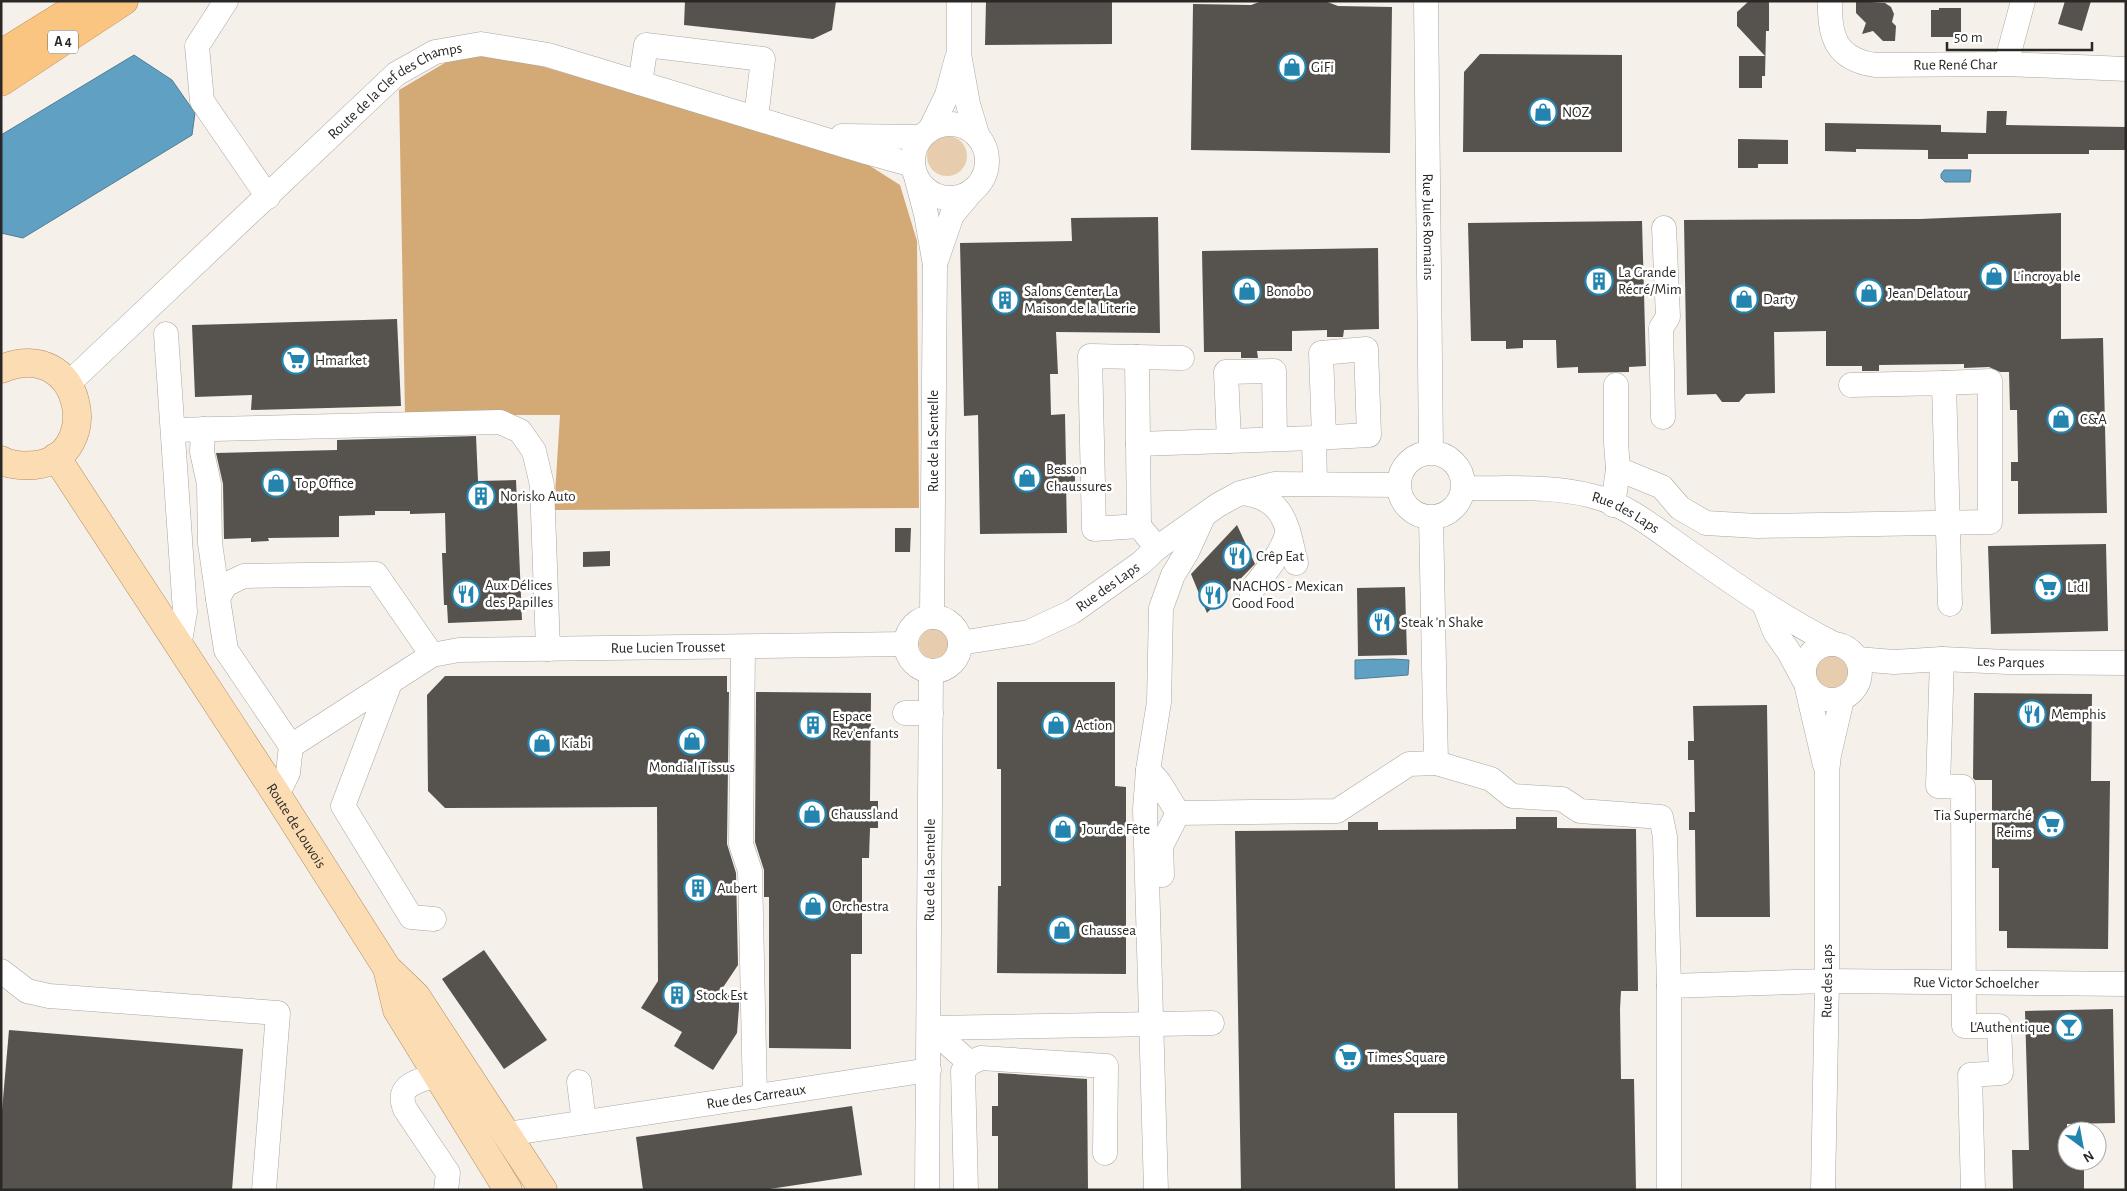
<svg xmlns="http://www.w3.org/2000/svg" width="2127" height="1191" font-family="'Alegreya Sans',sans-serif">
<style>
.green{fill:#e7cdae}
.forest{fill:#d3aa76}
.water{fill:#60a1c3;stroke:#507d94}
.building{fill:#56524d}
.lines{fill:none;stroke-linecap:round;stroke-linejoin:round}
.minor-casing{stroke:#aba6a0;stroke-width:25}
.major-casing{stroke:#b18e60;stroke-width:29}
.highway-casing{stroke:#b18e60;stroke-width:29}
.minor{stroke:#fff;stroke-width:24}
.major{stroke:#fcdcb3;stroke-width:28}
.highway{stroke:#fac580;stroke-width:28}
.labels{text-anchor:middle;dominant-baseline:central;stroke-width:5;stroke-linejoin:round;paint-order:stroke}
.shield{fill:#fff;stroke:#6a6867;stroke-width:1}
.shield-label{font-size:14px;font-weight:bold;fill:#2a2826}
.street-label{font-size:15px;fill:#2a2826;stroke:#fff}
.poi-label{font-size:15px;fill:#2a2826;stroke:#fff;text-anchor:start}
</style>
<rect width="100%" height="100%" fill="#f5f0ea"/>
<g class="green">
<circle cx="947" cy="156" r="20"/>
<circle cx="934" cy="644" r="15"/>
<circle cx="1831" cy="674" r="19"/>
</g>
<polygon class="forest" points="496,53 834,151 867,164 900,185 917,241 919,508 554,510 560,415 405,415 399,90 448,61"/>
<g class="water">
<polygon points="134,55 172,80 195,113 192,135 23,238 1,233 1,135"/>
<polygon points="1944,170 1971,170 1970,182 1945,182 1941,178 1941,174"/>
<polygon points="1393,659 1409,660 1408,675 1355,679 1355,660"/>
</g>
<g class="building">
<polygon points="685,1 836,1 832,30 813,39 684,25"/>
<polygon points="986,1 1112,1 1112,44 985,45"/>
<polygon points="1262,1 1325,1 1338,6 1392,7 1390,153 1191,150 1193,4 1251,5"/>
<polygon points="1749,1 1769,1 1769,31 1766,31 1765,76 1762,76 1762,88 1739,88 1739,56 1765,56 1737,26 1737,12"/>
<polygon points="1856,1 1885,3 1891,7 1894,14 1892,22 1896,26 1895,41 1883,41 1873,31 1862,34 1866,23 1856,13"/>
<polygon points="2065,1 2091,1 2082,31 2058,24"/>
<polygon points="1939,8 1961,8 1961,37 1931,37 1931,10 1939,10"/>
<polygon points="1480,54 1622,55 1622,152 1463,152 1464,72"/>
<polygon points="1987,111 2007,111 2006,125 2126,127 2126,150 2089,150 2089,154 1968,154 1968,159 1928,159 1928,150 1856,149 1856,152 1825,151 1825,123 1941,125 1941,132 1986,133"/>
<polygon points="1738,139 1788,140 1788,164 1758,164 1758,168 1738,168"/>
<polygon points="2061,213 2061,339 2103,338 2107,513 2018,514 2018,481 2011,481 2011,462 2018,462 2017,410 2010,410 2009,372 2000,372 1989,367 1964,368 1964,364 1879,365 1879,371 1862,371 1862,366 1826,366 1826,331 1774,332 1775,393 1746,394 1739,402 1722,402 1716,394 1687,395 1684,220 1920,219"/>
<polygon points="1158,217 1160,333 1056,332 1058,374 1050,374 1051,415 1065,414 1066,465 1075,465 1075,482 1066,482 1067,533 980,534 978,415 964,416 960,243 1072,241 1071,218"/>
<polygon points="1642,221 1646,366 1629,367 1629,372 1578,373 1578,367 1557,368 1556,340 1523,340 1523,348 1506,349 1506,341 1471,341 1468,223"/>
<polygon points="1378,248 1379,329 1344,330 1343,337 1327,337 1327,330 1292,331 1292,351 1257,351 1258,358 1241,358 1241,352 1204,352 1202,251"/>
<polygon points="397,319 401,406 251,410 252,395 195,397 192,325"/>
<polygon points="476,436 478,481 516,480 522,620 448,623 447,605 444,605 442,553 446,553 445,513 410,514 410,511 375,511 375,515 339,516 339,537 268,538 269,541 251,542 251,538 224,539 223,484 216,453 337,450 337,440"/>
<polygon points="1237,525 1255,564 1207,613 1191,574"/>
<polygon points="895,528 911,528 910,552 895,552"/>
<polygon points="2106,544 2108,631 1991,634 1988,546"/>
<polygon points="610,551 610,566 583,567 583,552"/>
<polygon points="1405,587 1407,655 1358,656 1357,588"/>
<polygon points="445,676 727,676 727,692 729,692 727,844 736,873 738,965 722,989 739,999 739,1007 737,1033 713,1070 674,1046 682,1032 641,1008 658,981 657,807 445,808 428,791 427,695"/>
<polygon points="997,682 1115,682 1115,786 1126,787 1126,974 997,973 998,886 1001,886 1001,769 997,769"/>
<polygon points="756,692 871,693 870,801 878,801 878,828 870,828 869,858 862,858 862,954 851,954 851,1049 769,1048 769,897 764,897 764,870 755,842"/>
<polygon points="1974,693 2092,694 2091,781 2110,781 2108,949 2007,948 2007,931 1999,931 1999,868 1992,868 1992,780 1975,780 1973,778"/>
<polygon points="1767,705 1770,917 1696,917 1695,830 1689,830 1689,812 1695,812 1694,760 1688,760 1688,741 1694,741 1693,706"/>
<polygon points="1516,817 1557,817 1557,828 1636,829 1638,991 1621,991 1620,1009 1621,1079 1634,1079 1636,1190 1458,1190 1457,1113 1394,1113 1395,1190 1241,1190 1235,831 1348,830 1348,822 1378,822 1378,830 1516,829"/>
<polygon points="484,950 547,1040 504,1069 442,979"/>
<polygon points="2113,1009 2115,1123 2067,1124 2067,1161 2084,1161 2084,1190 2013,1190 2012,1150 2029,1150 2025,1011"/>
<polygon points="9,1030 243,1049 232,1190 1,1190 1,1122"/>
<polygon points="998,1073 1087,1079 1088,1190 998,1190 998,1136 992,1136 992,1106 998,1106"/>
<polygon points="852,1106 862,1175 763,1190 643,1190 636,1137"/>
</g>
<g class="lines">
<g class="minor-casing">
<g id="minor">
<polyline points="226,1 197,46 202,101 268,197"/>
<polyline points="959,1 959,54 968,104 977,134"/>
<path id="s1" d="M1426 1 1431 452"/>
<path id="s2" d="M1830 1C1829 37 1836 59 1875 65L2006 64 2126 69"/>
<polyline points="2006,64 2023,1"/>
<polyline points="640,83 646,45 763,59 756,118"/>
<circle cx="950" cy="161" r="37"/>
<polyline points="931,128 947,95 957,58"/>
<polyline points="842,136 921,137"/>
<polyline points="917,180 926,214 935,265 932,617"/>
<polyline points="935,264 952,215 973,190"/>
<polyline points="166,334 185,612 179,647"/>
<polyline points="1137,357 1139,526"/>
<path id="s3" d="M68 384 396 74 435 52 481 44 548 55 866 152 913 165"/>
<polyline points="1851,385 1944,383 1950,604"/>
<polyline points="1663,417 1661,328 1668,317 1664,228"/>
<polyline points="203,429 202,452 209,484 210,543 218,599"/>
<polyline points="173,430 500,422 520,431 534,451 542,485 548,649"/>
<polyline points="1314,438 1315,484"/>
<polyline points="1229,441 1226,372 1274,371 1275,439"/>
<polyline points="1138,444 1314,438 1369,435 1366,349 1321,353 1324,437"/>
<circle cx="1431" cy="485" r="32"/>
<polyline points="1618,469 1662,487 1680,508 1706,523 1757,526 1990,522 1990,381 1944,383"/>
<path id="s4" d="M1464 488C1506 489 1551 485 1592 496 1627 504 1661 533 1690 553 1737 586 1783 618 1834 644"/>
<path d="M1242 493C1286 498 1287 527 1296 563"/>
<polyline points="1613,505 1618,469 1616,443 1616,385"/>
<polyline points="1431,518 1436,763"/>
<polyline points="1157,548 1139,526 1094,529 1090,356 1182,358"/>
<path d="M1251 591C1265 572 1282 554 1288 531"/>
<polyline points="1764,604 1775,632 1789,652 1804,680"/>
<circle cx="933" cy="644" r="27"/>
<path id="s5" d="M960 643 1029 632 1072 612 1141 563 1157 548 1218 505 1240 493 1274 484 1398 485"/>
<circle cx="1832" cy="672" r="28"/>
<polyline points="743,647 741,844 750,871 755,1097"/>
<path id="s6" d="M1857 659 1894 662 1942 659 2008 662 2126 663"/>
<polyline points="1942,659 1938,786 1963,787 1964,1026 1999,1026 2001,1073 1970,1075 1973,1190"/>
<polyline points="390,683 343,806 411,917 434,919"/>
<polyline points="1807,688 1825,765"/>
<polyline points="905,713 931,713"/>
<polyline points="291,746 226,650 218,599 225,585 244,576 376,574 432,655"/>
<polyline points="1148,770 1145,809 1156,1190"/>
<path id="s7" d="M277 795 288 773 291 746 432 655 459 650 906 644"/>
<polyline points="1178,813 1337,811 1409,764 1436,763 1491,779 1512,796 1562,799 1580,811 1661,817 1665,837 1669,986"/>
<polyline points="1178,813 1159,782 1148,770 1159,702 1161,608 1173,575 1187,552 1203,517"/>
<polyline points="1162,875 1161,846 1178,813"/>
<polyline points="1,971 27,991 49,996 278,1013 264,1190"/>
<polyline points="930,1028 1212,1023"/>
<polyline points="930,1028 970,1063"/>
<path d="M437 1075C419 1081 395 1084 405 1109L448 1173 446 1190"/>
<polyline points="579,1082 584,1122"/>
<path id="s8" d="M507 1134 929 1070"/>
<path id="s9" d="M927 1190 931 671"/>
<polyline points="966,1190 963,1071 970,1063 981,1058 1106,1066 1105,1153"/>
<path id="s10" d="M1669 1190V986L1827 981 2126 984"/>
<path id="s11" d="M1823 1190 1827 981V772L1829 755 1842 699"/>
</g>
</g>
<g class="major-casing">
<g id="major">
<path d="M1 369C83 335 105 457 35 465 23 466 11 466 1 460"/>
<path id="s12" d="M56 457 277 795 387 968 416 996 543 1190"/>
<polyline points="387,968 397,1010 508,1190"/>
</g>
</g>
<g class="highway-casing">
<g id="highway">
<polyline points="1,54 86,1"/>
<polyline points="1,82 124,1"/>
</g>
</g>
<use href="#minor" class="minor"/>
<use href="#major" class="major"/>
<use href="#highway" class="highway"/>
</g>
<defs>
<g id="shop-ring" transform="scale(1.4375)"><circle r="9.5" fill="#fff" stroke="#2284af" stroke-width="1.5"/><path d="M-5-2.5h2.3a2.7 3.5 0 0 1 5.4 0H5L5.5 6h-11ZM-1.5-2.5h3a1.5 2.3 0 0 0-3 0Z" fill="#2284af"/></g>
<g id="building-ring" transform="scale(1.4375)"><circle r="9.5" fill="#fff" stroke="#2284af" stroke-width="1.5"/><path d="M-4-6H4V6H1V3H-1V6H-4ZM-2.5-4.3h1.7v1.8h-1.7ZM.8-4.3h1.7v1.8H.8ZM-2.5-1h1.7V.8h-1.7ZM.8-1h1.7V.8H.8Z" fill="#2284af"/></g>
<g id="supermarket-ring" transform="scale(1.4375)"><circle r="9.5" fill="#fff" stroke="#2284af" stroke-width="1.5"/><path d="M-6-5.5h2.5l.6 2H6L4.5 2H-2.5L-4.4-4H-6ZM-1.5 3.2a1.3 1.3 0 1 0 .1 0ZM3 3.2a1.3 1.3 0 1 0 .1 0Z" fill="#2284af"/></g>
<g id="restaurant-ring" transform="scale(1.4375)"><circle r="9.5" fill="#fff" stroke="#2284af" stroke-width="1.5"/><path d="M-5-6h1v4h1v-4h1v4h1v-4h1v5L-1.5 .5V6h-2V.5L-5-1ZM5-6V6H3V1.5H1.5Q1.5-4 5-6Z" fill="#2284af"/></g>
<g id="bar-ring" transform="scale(1.4375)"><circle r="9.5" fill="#fff" stroke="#2284af" stroke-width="1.5"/><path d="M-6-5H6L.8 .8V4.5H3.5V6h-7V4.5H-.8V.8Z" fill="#2284af"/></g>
</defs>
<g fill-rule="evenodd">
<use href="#shop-ring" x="1292" y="67"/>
<use href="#shop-ring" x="1543" y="112"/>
<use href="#shop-ring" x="1994" y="276"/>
<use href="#building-ring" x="1599" y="281"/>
<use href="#shop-ring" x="1247" y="291"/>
<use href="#shop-ring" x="1869" y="293"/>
<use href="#shop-ring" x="1744" y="299"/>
<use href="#building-ring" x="1005" y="300"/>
<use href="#supermarket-ring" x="296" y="360"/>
<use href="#shop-ring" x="2061" y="419"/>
<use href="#shop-ring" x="1027" y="478"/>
<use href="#shop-ring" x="276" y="483"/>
<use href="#building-ring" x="481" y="496"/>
<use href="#restaurant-ring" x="1237" y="556"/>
<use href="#supermarket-ring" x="2048" y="587"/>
<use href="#restaurant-ring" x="466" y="594"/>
<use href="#restaurant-ring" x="1213" y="595"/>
<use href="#restaurant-ring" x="1382" y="622"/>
<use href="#restaurant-ring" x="2032" y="714"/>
<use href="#building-ring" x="813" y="725"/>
<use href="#shop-ring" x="1056" y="725"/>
<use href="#shop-ring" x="692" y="741"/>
<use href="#shop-ring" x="542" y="743"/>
<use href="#shop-ring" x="812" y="814"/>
<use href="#supermarket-ring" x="2051" y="824"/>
<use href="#shop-ring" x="1063" y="829"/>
<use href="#building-ring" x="698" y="888"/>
<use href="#shop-ring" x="813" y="906"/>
<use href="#shop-ring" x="1062" y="930"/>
<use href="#building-ring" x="677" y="995"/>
<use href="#bar-ring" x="2069" y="1027"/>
<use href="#supermarket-ring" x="1348" y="1057"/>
</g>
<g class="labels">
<rect class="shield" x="48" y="30.5" width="30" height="23" rx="4"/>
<g class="shield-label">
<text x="63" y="42">A 4</text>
</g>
<g class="street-label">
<text stroke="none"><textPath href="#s2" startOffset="169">Rue René Char</textPath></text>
<text stroke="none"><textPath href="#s3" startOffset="442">Route de la Clef des Champs</textPath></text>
<text stroke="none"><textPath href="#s1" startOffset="226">Rue Jules Romains</textPath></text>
<text transform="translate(933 441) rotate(-90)">Rue de la Sentelle</text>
<text stroke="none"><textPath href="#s4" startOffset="166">Rue des Laps</textPath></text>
<text stroke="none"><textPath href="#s5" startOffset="161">Rue des Laps</textPath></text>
<text stroke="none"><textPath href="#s7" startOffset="456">Rue Lucien Trousset</textPath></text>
<text stroke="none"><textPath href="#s6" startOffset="154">Les Parques</textPath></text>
<text stroke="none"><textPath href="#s12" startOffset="440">Route de Louvois</textPath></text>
<text stroke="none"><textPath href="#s9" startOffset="320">Rue de la Sentelle</textPath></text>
<text stroke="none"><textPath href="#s11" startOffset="209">Rue des Laps</textPath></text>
<text stroke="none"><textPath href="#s10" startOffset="511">Rue Victor Schoelcher</textPath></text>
<text stroke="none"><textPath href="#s8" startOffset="252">Rue des Carreaux</textPath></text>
</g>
<g class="poi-label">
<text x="1311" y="67">GiFi</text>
<text x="1562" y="112">NOZ</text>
<text x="1618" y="272">La Grande<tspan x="1618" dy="17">Récré/Mim</tspan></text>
<text x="2013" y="276">L'incroyable</text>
<text x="1024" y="291">Salons Center La<tspan x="1024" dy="17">Maison de la Literie</tspan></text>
<text x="1266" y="291">Bonobo</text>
<text x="1888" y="293">Jean Delatour</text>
<text x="1763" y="299">Darty</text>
<text x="315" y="360">Hmarket</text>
<text x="2080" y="419">C&amp;A</text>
<text x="1046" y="469">Besson<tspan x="1046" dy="17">Chaussures</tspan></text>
<text x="295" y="483">Top Office</text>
<text x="500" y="496">Norisko Auto</text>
<text x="1256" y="556">Crêp Eat</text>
<text x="485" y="585">Aux Délices<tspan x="485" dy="17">des Papilles</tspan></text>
<text x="1232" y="586">NACHOS - Mexican<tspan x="1232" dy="17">Good Food</tspan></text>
<text x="2067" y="587">Lidl</text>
<text x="1401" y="622">Steak 'n Shake</text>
<text x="2051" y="714">Memphis</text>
<text x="832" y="716">Espace<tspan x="832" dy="17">Rev'enfants</tspan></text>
<text x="1075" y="725">Action</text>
<text x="561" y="743">Kiabi</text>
<text x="692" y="767" text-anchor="middle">Mondial Tissus</text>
<text x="831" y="814">Chaussland</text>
<text x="2032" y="815" text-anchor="end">Tia Supermarché<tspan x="2032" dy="17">Reims</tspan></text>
<text x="1082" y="829">Jour de Fête</text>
<text x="717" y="888">Aubert</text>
<text x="832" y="906">Orchestra</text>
<text x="1081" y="930">Chaussea</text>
<text x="696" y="995">Stock Est</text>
<text x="2050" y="1027" text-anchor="end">L'Authentique</text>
<text x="1367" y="1057">Times Square</text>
</g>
</g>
<rect width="2127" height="1191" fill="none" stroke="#2a2826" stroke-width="5"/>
<g transform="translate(2082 1146) rotate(148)"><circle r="24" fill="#ffffff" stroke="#aaa9a8"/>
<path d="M0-4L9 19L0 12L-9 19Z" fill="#2284af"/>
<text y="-8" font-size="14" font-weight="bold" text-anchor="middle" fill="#2a2826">N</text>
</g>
<path d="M1947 42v8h145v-8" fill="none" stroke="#2a2826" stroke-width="2.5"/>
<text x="1954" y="42" font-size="15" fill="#2a2826" stroke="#ffffff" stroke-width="4" paint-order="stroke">50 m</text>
</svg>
